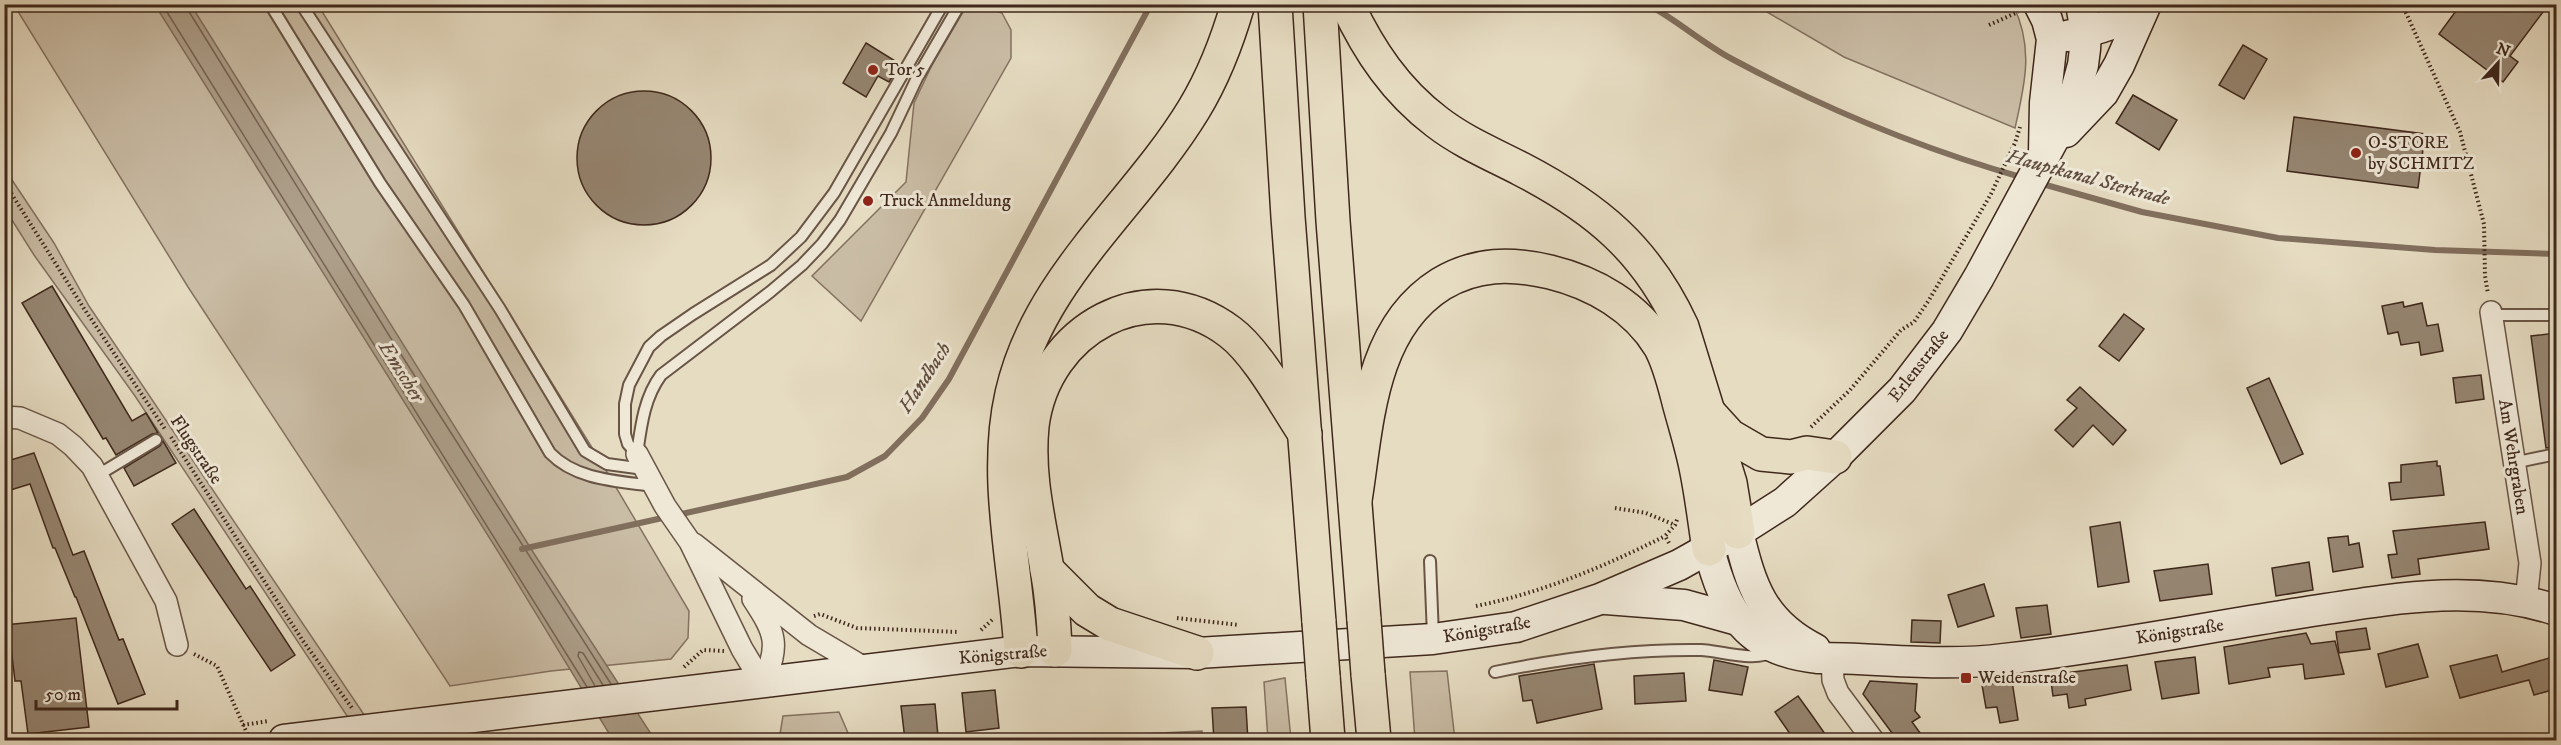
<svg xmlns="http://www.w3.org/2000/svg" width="2561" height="745" font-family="'IM FELL DW Pica',serif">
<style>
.green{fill:#cabda6;stroke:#847261;stroke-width:1.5}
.water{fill:#ad9f8a;stroke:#816f5e;stroke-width:1.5}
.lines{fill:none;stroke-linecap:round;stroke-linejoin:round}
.shore{stroke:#766453;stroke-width:1.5}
.stream{stroke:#816f5e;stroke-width:6}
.building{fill:#968672;stroke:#3f281c;stroke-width:1.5}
.lane-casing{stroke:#695546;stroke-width:14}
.street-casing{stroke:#695546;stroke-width:24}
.secondary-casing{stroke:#3f281c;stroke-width:33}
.highway-casing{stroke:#3f281c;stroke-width:36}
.path{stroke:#3f281c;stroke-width:4;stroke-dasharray:1.5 3;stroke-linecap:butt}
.lane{stroke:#efe8d7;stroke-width:10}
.street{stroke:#efe8d7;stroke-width:21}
.secondary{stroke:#efe8d7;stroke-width:30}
.highway{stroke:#e6dcc2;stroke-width:33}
.highway-bridge-casing{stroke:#3f281c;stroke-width:36;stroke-linecap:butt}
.highway-bridge{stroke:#e6dcc2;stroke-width:33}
.poi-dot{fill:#8f2418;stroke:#efe8d7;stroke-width:2}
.labels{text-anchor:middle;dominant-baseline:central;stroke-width:6;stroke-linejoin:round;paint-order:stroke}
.poi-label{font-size:18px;fill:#3f281c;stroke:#efe8d7;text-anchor:start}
.street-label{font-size:18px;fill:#3f281c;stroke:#efe8d7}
.water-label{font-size:20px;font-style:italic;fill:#604c3d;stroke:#efe8d7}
</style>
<rect width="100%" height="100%" fill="#e6dcc2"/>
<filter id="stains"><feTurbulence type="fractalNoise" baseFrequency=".00333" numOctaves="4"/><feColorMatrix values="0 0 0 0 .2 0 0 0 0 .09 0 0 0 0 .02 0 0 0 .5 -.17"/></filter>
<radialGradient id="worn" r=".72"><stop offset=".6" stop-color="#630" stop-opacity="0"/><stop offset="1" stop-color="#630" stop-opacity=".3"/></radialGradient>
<g class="green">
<polygon points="14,5 318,5 604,467 689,611 688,638 671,659 551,671 450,686 188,287"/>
<polygon points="967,5 980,5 1002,13 1011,30 1011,58 861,321 812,276 906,182 914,103 932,65"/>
<path d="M1755 5H2013C2034 47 2025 84 2015 128L1844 57Z"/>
<polygon points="4,168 54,243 89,306 371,725 355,728 135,396 34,255 5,209"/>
<polygon points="1447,671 1455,740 1415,740 1410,672"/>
<polygon points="1285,678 1291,740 1268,740 1264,682"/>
<polygon points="839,712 851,740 779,740 783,716"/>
<polygon points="1202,731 1202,740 1062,740 1074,737"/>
</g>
<polygon class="water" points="155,5 191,5 533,552 655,740 613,740 504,561"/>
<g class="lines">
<g class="shore">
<polyline points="162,4 587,687"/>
<polyline points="187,4 188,10 395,345 611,684"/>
<polyline points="595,686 578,656 579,652 583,653 603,685"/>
</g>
<g class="stream">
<path d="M1647 4C1677 20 1702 43 1732 59 1825 109 1922 149 2024 178"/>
<polyline points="2039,183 2142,212 2278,238 2435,250 2556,254"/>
<polyline points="677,515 847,477 885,456 922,418 949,379 1151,4"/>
<polyline points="522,549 667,517"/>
</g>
</g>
<g class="building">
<polygon points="2461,4 2549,4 2510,56 2518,62 2503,82 2439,34"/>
<polygon points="866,43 900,64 889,82 878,76 866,97 843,83"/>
<polygon points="2243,45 2267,59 2244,99 2219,85"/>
<circle cx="644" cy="158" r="67"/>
<polygon points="2133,95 2177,120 2159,150 2116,123"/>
<polygon points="2294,117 2425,134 2418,188 2287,171"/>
<polygon points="52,286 132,421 146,413 158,433 152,434 116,455 106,438 103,439 22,303"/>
<polygon points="2403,302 2404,307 2422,303 2427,326 2438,324 2443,351 2421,355 2419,342 2401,345 2398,332 2388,334 2382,306"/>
<polygon points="2124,314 2144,329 2119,361 2099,346"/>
<polygon points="2556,333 2556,447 2546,448 2531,336"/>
<polygon points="2481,375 2484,399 2456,403 2453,378"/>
<polygon points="2269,378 2303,454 2281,464 2247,388"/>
<polygon points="2080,387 2126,430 2113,445 2093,425 2073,447 2055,430 2077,408 2067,400"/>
<polygon points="163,441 176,463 134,486 124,468 160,446"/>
<polygon points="34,453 73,555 84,551 119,640 123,639 145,694 118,704 76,597 75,597 55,548 53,548 30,484 4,492 4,462"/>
<polygon points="2437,461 2437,466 2440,466 2444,495 2391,500 2389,483 2401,482 2401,465"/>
<polygon points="194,509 246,589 250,586 295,655 271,671 172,524"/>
<polygon points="2120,522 2129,582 2098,587 2090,527"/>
<polygon points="2485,522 2489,549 2418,559 2420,574 2392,578 2388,555 2397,554 2393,531"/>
<polygon points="2348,536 2349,545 2359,543 2363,567 2333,572 2328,538"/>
<polygon points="2309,562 2313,590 2276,596 2272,568"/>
<polygon points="2208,564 2212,594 2160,601 2154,571"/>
<polygon points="1984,584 1994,616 1958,627 1948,595"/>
<polygon points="2047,605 2051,634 2021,638 2016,608"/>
<polygon points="76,618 89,727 28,734 21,681 15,681 10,639 4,640 4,625"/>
<polygon points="1912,620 1941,621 1940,643 1911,642"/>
<polygon points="2366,628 2370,649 2339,653 2336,632"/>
<polygon points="2306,633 2311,644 2335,641 2344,674 2305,679 2303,664 2268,668 2270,677 2229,684 2224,647"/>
<polygon points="2418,644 2428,677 2386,687 2378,654"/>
<polygon points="2497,655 2502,672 2556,656 2556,689 2534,695 2529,680 2460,698 2450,666"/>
<polygon points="2195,657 2199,693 2162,699 2155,662"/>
<polygon points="1714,660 1748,667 1742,695 1709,690"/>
<polygon points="1594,664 1602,709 1537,723 1532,700 1523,701 1519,676"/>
<polygon points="2127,665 2131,690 2085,699 2086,705 2069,708 2067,694 2053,696 2050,675"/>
<polygon points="1684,673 1686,701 1635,704 1634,676"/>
<polygon points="1870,681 1917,684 1915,711 1920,717 1912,722 1926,741 1898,741 1863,694"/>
<polygon points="2012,681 2018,720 2000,723 1997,707 1986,708 1982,685"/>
<polygon points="995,690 999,728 966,732 962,693"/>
<polygon points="1798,696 1811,714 1830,741 1795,741 1775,712"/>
<polygon points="935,704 938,736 905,740 901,706"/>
<polygon points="1246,707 1248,741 1214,741 1212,708"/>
</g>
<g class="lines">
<g class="lane-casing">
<g id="lane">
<path d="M270 4 380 183 464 305 550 453C576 480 617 481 653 486"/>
<polyline points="301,4 500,309 585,451 607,464 644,469"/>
<polyline points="2491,315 2556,315"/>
<polyline points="637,454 628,444 625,434 625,404 629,385 649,347 661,336 693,314 771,265 801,237 834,193 943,4"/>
<path d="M637 454C641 426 644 398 661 375L770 292 802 265 822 244 840 220 891 133 917 78 960 4"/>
<polyline points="2513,463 2556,454"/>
<polyline points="98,475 156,440"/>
<polyline points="1430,561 1433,636"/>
<path d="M1495 672C1563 658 1632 649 1701 650 1721 651 1758 663 1772 651"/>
</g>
</g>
<g class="street-casing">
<g id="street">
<polyline points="2491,312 2530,563 2526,602"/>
<polyline points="4,417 20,418 58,434 73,446 92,466 166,601 177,645"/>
<polyline points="637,454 665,506 690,542 742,649 763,684"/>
<polyline points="694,544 809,635 868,670"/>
<path d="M753 599C776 634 780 644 763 684"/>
<polyline points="1832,658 1833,680 1838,693 1873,740"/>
</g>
</g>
<g class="secondary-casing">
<g id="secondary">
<polyline points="2039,4 2047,20 2052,39 2045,103 2044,153"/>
<path d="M2067 36C2096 30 2123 23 2145 4"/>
<polyline points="2066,132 2103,93 2119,65 2146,4"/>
<path d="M1738 532C1751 586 1762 622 1815 649"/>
<path d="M1709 549C1725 612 1747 651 1818 658 1880 658 1942 667 2004 659 2103 648 2202 628 2300 613 2386 600 2472 582 2556 610"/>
<polyline points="1606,599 1684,605 1738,620"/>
<polyline points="284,740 1021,651 1197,653 1433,639 1516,627 1600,599 1679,565 1738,532 1785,502 1835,457 1902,390 1947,331 1979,277 2072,105 2083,65 2085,49 2086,32 2081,4"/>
</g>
</g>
<g class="highway-casing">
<g id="highway">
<polyline points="1275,4 1288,217 1319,622"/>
<polyline points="1320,4 1333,221 1364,620"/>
<path d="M1347 4C1369 51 1396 91 1437 122 1463 142 1492 154 1521 169 1596 208 1646 249 1682 327L1730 483 1738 532"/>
<polyline points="1710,414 1730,436 1761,454 1791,457 1807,453 1835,457"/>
<path d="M1355 500C1367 425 1369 329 1441 284 1476 263 1511 263 1550 272 1595 283 1636 307 1660 346 1670 364 1675 387 1680 406 1686 428 1693 450 1697 472 1702 497 1705 523 1709 549"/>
<polyline points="1047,570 1087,610 1110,624 1197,653"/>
<path d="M1055 650C1054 623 1052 596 1047 569 1039 521 1027 476 1032 426 1044 329 1148 270 1230 332 1258 353 1285 404 1305 434"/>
<path d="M1021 651C1016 566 993 478 1012 394 1038 278 1135 206 1194 109 1214 76 1227 42 1238 4"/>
<polyline points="1368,674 1374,740"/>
<polyline points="1323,676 1328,740"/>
</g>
</g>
<g class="path">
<polyline points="2402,4 2460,132 2484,224 2485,276 2488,294"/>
<polyline points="1989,25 2018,12"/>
<polyline points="4,182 83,307 165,429"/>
<polyline points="1811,427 1850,390 1901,330 1914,322 1929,300 1991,194 2015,143 2020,127"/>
<polyline points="171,437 303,641 352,708"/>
<polyline points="1615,508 1646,513 1675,525"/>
<polyline points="1669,543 1665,536 1675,525 1678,517"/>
<path d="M1476 606C1541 593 1606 566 1665 536"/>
<polyline points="814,616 820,614 857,628 959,632"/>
<polyline points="1177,618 1239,625"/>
<polyline points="981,630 993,619"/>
<polyline points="194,654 217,666 250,740"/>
<polyline points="684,667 703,650 724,651"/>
<polyline points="243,725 269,721"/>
</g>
<use href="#lane" class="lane"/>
<use href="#street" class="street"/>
<use href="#secondary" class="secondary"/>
<use href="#highway" class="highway"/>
<g class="highway-bridge-casing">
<g id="highway-bridge">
<polyline points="1364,620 1368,674"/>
<polyline points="1319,622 1323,676"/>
</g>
</g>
<use href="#highway-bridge" class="highway-bridge"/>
</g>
<g class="poi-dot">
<circle cx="873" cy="70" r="6"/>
<circle cx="2356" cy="153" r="6"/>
<circle cx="868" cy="201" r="6"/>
<rect x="1960" y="672" width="12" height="12" rx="3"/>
</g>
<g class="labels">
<g class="poi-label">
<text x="885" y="70">Tor 5</text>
<text x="2368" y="143">O-STORE<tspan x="2368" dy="21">by SCHMITZ</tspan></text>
<text x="880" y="201">Truck Anmeldung</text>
<text x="1978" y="678">Weidenstraße</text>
</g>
<g class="street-label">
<text transform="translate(1919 366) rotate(-52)">Erlenstraße</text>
<text transform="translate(196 450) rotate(56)">Flugstraße</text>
<text transform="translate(2513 457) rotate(81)">Am Wehrgraben</text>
<text transform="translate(1487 630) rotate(-10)">Königstraße</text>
<text transform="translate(2180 632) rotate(-9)">Königstraße</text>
<text transform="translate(1003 655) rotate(-5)">Königstraße</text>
</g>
<g class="water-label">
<text transform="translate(2088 178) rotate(15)">Hauptkanal Sterkrade</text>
<text transform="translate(401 372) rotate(58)">Emscher</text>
<text transform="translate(925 378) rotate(-57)">Handbach</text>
</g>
</g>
<rect width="2561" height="745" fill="none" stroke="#e6dcc2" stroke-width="24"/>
<rect x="6" y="6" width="2549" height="733" fill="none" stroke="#3f281c" stroke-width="3"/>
<rect x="12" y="12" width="2537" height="721" fill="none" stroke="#3f281c" stroke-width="1.5"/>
<g transform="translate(2498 63) rotate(22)" stroke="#efe8d7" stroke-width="4.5" paint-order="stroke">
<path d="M0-4.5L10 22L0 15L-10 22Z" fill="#3f281c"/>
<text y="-9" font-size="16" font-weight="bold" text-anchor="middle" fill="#3f281c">N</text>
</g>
<path d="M36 700v9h141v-9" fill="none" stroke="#3f281c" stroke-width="3"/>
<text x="45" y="700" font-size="18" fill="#3f281c" stroke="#efe8d7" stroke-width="4.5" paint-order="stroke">50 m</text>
<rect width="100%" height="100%" filter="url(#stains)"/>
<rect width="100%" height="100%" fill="url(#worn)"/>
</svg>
